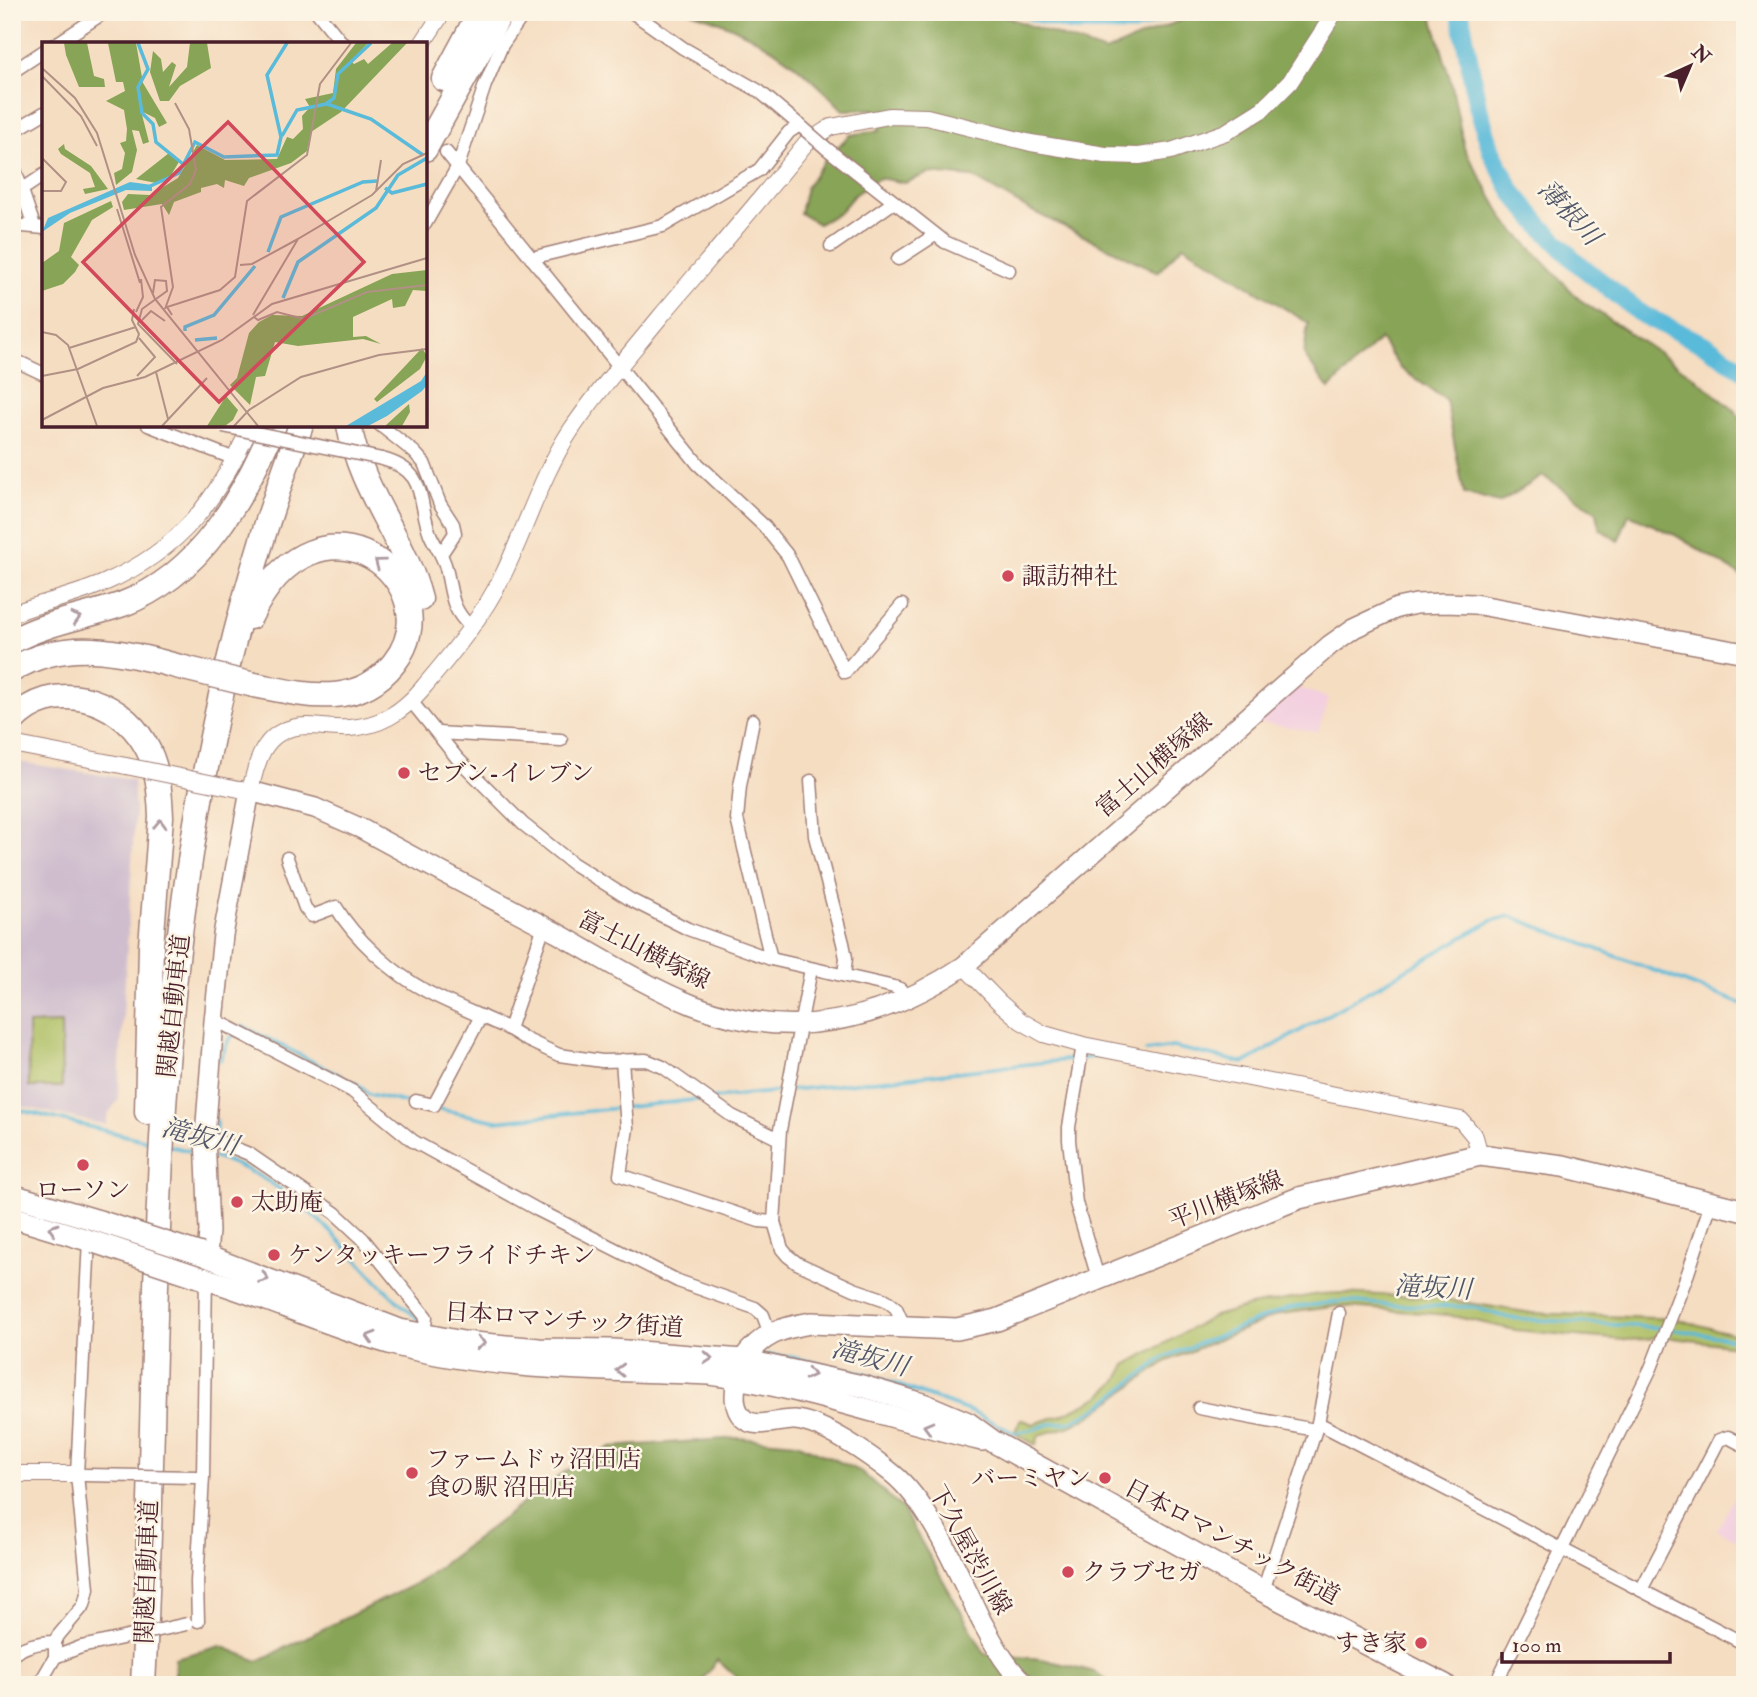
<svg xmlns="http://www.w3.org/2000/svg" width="1757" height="1697" font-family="'IM FELL Double Pica','Noto Serif JP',serif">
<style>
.built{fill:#f3cfdf}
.industrial{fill:#cfbdce}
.green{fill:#abbd60;stroke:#7a6e46;stroke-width:2}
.forest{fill:#88a456;stroke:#696240;stroke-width:2}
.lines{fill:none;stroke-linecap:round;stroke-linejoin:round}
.stream{stroke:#5abad9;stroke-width:3.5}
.river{stroke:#5abad9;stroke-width:19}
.minor-casing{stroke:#a07e76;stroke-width:15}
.tertiary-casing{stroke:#a07e76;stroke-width:18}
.secondary-casing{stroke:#a07e76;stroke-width:22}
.primary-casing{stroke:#a07e76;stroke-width:24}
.trunk-casing{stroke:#a07e76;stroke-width:24}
.motorway-casing{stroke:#a07e76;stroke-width:27}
.minor{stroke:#fff;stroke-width:12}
.tertiary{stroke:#fff;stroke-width:16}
.secondary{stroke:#fff;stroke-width:19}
.primary{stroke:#fff;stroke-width:21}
.trunk{stroke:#fff;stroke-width:21}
.motorway{stroke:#fff;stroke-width:24}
.minor-bridge-casing{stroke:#a07e76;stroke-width:15;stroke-linecap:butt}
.tertiary-bridge-casing{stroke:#a07e76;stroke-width:18;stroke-linecap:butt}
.trunk-bridge-casing{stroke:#a07e76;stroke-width:24;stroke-linecap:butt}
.motorway-bridge-casing{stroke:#a07e76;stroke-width:27;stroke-linecap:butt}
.minor-bridge{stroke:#fff;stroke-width:12}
.tertiary-bridge{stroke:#fff;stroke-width:16}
.trunk-bridge{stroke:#fff;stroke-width:21}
.motorway-bridge{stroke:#fff;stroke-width:24}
.oneway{stroke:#ae9aa0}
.poi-dot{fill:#d1495b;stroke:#fcf5e5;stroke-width:2.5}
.labels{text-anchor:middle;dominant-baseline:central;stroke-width:5;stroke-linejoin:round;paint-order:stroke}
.poi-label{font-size:24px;fill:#4a1f2b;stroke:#fcf5e5;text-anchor:start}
.street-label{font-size:24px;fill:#4a1f2b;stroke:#fcf5e5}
.water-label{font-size:26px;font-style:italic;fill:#505568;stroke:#fcf5e5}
.inset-river{fill:none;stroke:#5abad9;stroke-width:3.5}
.inset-road{fill:none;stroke:#b19185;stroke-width:2}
.view{fill:#d1495b;fill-opacity:0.15;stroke:#d1495b;stroke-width:3.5}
.inset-edge{fill:none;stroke:#4a1f2b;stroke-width:3.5}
</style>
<rect width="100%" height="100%" fill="#fcf5e5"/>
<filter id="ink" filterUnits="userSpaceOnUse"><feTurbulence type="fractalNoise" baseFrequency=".0143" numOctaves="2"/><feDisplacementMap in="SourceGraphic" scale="14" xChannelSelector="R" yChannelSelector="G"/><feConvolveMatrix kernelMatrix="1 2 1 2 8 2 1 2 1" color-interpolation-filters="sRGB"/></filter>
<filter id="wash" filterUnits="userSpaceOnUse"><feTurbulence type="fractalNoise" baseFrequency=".00686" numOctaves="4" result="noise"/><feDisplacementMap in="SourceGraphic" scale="28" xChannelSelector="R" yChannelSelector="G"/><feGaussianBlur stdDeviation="1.57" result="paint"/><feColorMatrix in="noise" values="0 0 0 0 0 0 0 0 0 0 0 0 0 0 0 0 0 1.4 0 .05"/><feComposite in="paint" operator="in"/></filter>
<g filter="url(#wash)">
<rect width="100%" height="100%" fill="#f5ddc1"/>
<g class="built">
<polygon points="1296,687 1329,698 1318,732 1254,722"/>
<polygon points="1745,1477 1745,1544 1717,1530"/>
</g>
<polygon class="industrial" points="12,761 133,780 135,810 118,1100 108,1114 106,1125 12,1104"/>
<g class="green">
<polygon points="61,1023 62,1087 29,1087 28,1024"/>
<polygon points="1342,1293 1437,1298 1532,1313 1676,1319 1745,1337 1745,1347 1658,1336 1649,1339 1625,1340 1576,1336 1515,1330 1448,1315 1338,1306 1280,1314 1167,1361 1088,1417 1071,1426 1039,1435 1036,1445 1014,1433 1021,1419 1033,1424 1062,1415 1099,1397 1116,1382 1126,1365 1214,1316 1250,1306 1319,1294"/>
</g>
<g class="forest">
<path d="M691 12H992L1105 52 1200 12H1431L1452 86 1464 148 1506 222 1579 299 1694 377 1734 410 1745 423V578L1675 535 1629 514 1618 541 1600 529 1597 512 1543 476 1499 503 1464 494 1446 400 1400 368 1380 339 1329 389 1304 355 1308 323 1183 245 1158 272 1028 209 972 177 929 173 905 183 879 178 854 195 839 213 818 224 800 213 806 187 827 157 850 135 880 130 874 109 843 110C799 62 754 31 691 12Z"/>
<polygon points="738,1438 797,1443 860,1471 902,1508 985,1654 1042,1659 1095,1672 1114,1685 745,1685 717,1660 699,1685 175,1685 175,1658 221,1646 258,1661 421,1581 564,1472 611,1447"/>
</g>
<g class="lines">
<g class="stream">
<polyline points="240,1029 243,1026 357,1084 369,1094 412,1104"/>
<polyline points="1146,1051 1173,1047 1244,1063 1491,921 1510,916 1745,1005"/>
<polyline points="220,1060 229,1039 235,1034"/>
<polyline points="791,1090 1103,1056"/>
<polyline points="714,1098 783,1091"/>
<polyline points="12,1108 152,1142"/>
<polyline points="434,1108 496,1121 703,1099"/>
<polyline points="215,1137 216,1120"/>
<polyline points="169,1146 199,1153"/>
<path d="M214 1157C259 1170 302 1202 334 1235 363 1264 389 1298 423 1322"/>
<polyline points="1671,1329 1745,1341"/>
<polyline points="766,1355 790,1357 867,1374 972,1412 1014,1433 1035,1429 1050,1424 1071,1422 1099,1407 1165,1357 1288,1308 1344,1301 1389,1305 1473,1307 1509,1318 1663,1328"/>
</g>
<g class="river">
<polyline points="1033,12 1072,22 1133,23 1162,12"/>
<polyline points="1460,12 1477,103 1492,153 1513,193 1540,225 1576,262 1643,315 1707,346 1745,371"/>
</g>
</g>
</g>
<g filter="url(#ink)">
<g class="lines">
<g class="minor-casing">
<g id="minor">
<polyline points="317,12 343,44"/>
<polyline points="632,12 683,48 759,91 803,128"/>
<polyline points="56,44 105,12"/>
<polyline points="12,72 44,51"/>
<polyline points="12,132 44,113"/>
<polyline points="826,148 945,242 1009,270"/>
<polyline points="446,152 698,464 764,526 788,556 845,672 902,605"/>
<polyline points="12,161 34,226"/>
<polyline points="23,189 44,175"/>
<polyline points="425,224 458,166 485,85 502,45 525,12"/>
<polyline points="12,225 44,228"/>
<polyline points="831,246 894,202"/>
<polyline points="531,258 663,226 759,170 789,132 800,125"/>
<polyline points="898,259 935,235"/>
<polyline points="12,359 44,374"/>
<polyline points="148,425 235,459"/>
<polyline points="380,425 414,452 424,463 440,504 453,524 455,533 441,554"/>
<path d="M382 459C428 471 417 499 430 534 435 546 443 555 446 568 452 592 450 608 470 626"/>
<polyline points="411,701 457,758 523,824 572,863 631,900 688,929 771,959 894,987 900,989 909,999"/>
<polyline points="753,720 740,786 737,819 771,959"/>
<polyline points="437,733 561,740"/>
<polyline points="811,781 815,836 843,943 846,958 844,975"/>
<path d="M287 858 305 908 312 916 336 907C354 938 394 974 426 991 452 1005 482 1016 509 1029"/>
<polyline points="544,926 509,1029 527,1040 559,1055 602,1061 646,1060 663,1067 732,1116 779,1139"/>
<polyline points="811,969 780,1130 774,1222 782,1249 788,1256 797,1263 854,1289 886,1300 896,1308 904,1326"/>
<polyline points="214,1021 225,1025 352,1091 413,1141 538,1210 678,1281 755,1308 763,1315 770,1334"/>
<polyline points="1083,1045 1069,1127 1069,1140 1076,1203 1098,1278"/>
<polyline points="622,1060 627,1128 620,1175 759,1221 774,1222"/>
<polyline points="416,1101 434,1105 481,1016"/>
<polyline points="205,1136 249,1154 335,1213 363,1239 426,1317 424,1335"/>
<polyline points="1199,1408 1315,1430"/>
<polyline points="1318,1423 1745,1644"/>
<polyline points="1641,1590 1719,1440 1728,1437 1745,1446"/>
<polyline points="1263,1591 1318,1423 1339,1313"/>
<polyline points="198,1621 197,1582 203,1477 206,1274"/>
<path d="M12 1655C25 1645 39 1642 55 1642"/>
<polyline points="55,1657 55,1642 58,1636 84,1605 88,1589 77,1474 89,1240"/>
<polyline points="39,1685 55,1657 81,1647"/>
<polyline points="1495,1685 1651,1368 1688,1273 1711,1203"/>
</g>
</g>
<g class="tertiary-casing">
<g id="tertiary">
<polyline points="422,44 443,12"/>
<path d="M12 614C42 602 75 596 104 583 182 549 217 500 251 425"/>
<polyline points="12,744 126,766"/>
<path d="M241 789 250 791C258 757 265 727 307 726 321 726 335 729 349 728 380 726 401 713 421 690 451 655 484 615 504 573 527 525 542 474 571 430 598 390 630 354 660 317 709 259 759 202 806 143L831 127 889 116 927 117 1031 143 1105 155 1139 156 1171 151 1226 132 1263 109 1290 82 1335 12"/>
<polyline points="964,966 999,1002 1021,1021 1044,1034 1083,1045 1461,1120 1475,1137 1480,1155"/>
<polyline points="12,1474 77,1474"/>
</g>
</g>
<g class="secondary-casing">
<g id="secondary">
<path d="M207 1256 209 1231 205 1136 214 1021 223 935 250 791 315 808 360 828C425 864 491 898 557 933 601 958 646 986 693 1005 789 1043 881 1022 964 966L1330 645 1354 628 1397 608 1416 604 1444 603 1474 604 1745 653"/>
<path d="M737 1377C735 1391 732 1407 743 1418 755 1430 780 1419 795 1420 823 1422 871 1456 893 1474 931 1505 959 1576 981 1620 993 1642 1007 1670 1027 1685"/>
</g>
</g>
<g class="primary-casing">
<path id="primary" d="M743 1360C762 1334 780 1328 811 1323L957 1329 997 1320 1299 1198 1480 1155 1563 1166 1745 1211"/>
</g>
<g class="trunk-casing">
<g id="trunk">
<polyline points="12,1195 99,1221"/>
<polyline points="12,1217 94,1242"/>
<polyline points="201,1254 400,1330 463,1342 539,1349 613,1350 743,1360 862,1386 923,1404 968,1423 994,1442 1263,1591 1445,1685"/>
<path d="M199 1277C266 1296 329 1327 396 1345 497 1371 606 1369 710 1374 802 1386 891 1419 982 1440"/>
</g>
</g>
<g class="motorway-casing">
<g id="motorway">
<polyline points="444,79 480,12"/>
<polyline points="425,149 501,12"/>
<path d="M349 425C360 491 404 537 420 599"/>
<path d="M250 617C319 473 456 585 394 663 379 682 358 693 334 695 307 697 280 690 254 685"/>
<path d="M12 641C47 622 86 617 123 604 200 575 244 497 274 425"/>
<path d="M12 670C68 635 126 653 184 668"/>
<path d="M12 721C52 678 118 697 145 744 158 766 160 792 161 817L151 946 147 1112"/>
<path d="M143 1685C153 1497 152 1309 163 1121 177 884 217 648 301 425"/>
</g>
</g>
<use href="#minor" class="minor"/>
<use href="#tertiary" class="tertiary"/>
<use href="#secondary" class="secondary"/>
<use href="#primary" class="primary"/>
<use href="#trunk" class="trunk"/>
<use href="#motorway" class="motorway"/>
<g class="minor-bridge-casing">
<g id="minor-bridge">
<polyline points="803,128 826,148"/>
<polyline points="223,426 382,459"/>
<polyline points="85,1475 196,1477"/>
<polyline points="81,1647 187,1624"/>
</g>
</g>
<g class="tertiary-bridge-casing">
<polyline id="tertiary-bridge" points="126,766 239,789"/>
</g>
<g class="trunk-bridge-casing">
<g id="trunk-bridge">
<polyline points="99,1221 201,1254"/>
<polyline points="94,1242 199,1277"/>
</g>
</g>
<g class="motorway-bridge-casing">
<polyline id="motorway-bridge" points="184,668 254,685"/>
</g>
<use href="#minor-bridge" class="minor-bridge"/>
<use href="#tertiary-bridge" class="tertiary-bridge"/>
<use href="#trunk-bridge" class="trunk-bridge"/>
<use href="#motorway-bridge" class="motorway-bridge"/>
</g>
<defs><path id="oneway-chevron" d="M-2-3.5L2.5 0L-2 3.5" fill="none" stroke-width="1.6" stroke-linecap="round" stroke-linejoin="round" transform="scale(1.75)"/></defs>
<g class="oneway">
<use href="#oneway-chevron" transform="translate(379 563) rotate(-143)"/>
<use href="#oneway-chevron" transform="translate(76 618) rotate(-16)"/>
<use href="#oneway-chevron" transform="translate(160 824) rotate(-88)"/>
<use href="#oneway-chevron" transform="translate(53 1229) rotate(-163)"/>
<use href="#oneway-chevron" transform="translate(264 1278) rotate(21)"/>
<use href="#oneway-chevron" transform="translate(371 1337) rotate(-163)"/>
<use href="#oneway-chevron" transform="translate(481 1343) rotate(5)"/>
<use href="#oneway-chevron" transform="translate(708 1358) rotate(4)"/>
<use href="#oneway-chevron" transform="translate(620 1370) rotate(-178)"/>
<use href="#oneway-chevron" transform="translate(810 1374) rotate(14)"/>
<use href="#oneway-chevron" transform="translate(928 1427) rotate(-165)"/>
</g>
</g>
<g class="poi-dot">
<circle cx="1008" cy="576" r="7"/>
<circle cx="404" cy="773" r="7"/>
<circle cx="83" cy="1165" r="7"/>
<circle cx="237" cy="1202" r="7"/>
<circle cx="274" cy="1255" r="7"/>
<circle cx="412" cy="1473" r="7"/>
<circle cx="1105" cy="1478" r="7"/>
<circle cx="1068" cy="1572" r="7"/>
<circle cx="1421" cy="1643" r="7"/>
</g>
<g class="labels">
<g class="poi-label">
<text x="1022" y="576">諏訪神社</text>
<text x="418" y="773">セブン-イレブン</text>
<text x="83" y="1190" text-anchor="middle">ローソン</text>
<text x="251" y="1202">太助庵</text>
<text x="288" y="1255">ケンタッキーフライドチキン</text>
<text x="426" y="1459">ファームドゥ沼田店<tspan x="426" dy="28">食の駅 沼田店</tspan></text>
<text x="1091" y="1478" text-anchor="end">バーミヤン</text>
<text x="1082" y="1572">クラブセガ</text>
<text x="1407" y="1643" text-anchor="end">すき家</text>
</g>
<g class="street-label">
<text transform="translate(1154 765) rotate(-41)">富士山横塚線</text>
<text transform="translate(644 950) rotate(27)">富士山横塚線</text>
<text transform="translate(174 1006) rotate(-84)">関越自動車道</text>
<text transform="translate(1226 1200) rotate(-21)">平川横塚線</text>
<text transform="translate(564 1320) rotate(4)">日本ロマンチック街道</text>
<text transform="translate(1232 1542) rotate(28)">日本ロマンチック街道</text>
<text transform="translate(970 1550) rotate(61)">下久屋渋川線</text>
<text transform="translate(147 1572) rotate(-88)">関越自動車道</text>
</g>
<g class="water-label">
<text transform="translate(1569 213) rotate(47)">薄根川</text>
<text transform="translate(200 1137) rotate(15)">滝坂川</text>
<text transform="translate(1433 1288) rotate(3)">滝坂川</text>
<text transform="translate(870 1358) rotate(15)">滝坂川</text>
</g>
</g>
<g transform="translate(42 42)">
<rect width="385" height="385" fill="#f5ddc1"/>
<path d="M383 116 355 135 335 167 256 221 240 255 255 220 334 165 354 133Z" fill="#abbd60"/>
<path d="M45 1 52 34 62 37 63 45H37L24 13 22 1ZM66 1H94L101 41 125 81 117 85 113 76 99 69 107 100 101 102 97 89 90 88 95 108 90 130 74 143 72 131 80 127 83 111 78 101 84 99 85 87 82 68 64 59 83 49 81 40H74ZM148 1H165L169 26 138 44 127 59H118L108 30 111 9 119 17 121 30 130 20 134 23 127 45 145 25ZM314 1H326L309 19 312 22 322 17 326 22 350 1H365L299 70 269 90 265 109 249 121 207 136 202 144 183 138 182 146 175 142 159 146V150L132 160 127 173 120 162 82 168 80 160 86 152 108 153 136 136 155 103 183 118 235 117 245 95 251 97 261 87 260 74 268 65 263 57 291 51 294 27ZM22 102 23 107 49 124 66 147 43 152 41 147 53 145 48 131 19 112 16 107ZM127 111 138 118 128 135 114 141 94 137ZM69 159 71 165 50 178 29 215 37 223 33 230 21 242 0 249V221L17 209 22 181ZM385 228V249L371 248 363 264 351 266 350 257 311 275V295L324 294 339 302 321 297 256 304 233 300 223 334 214 335 208 363 188 343 195 336 207 291 217 280 230 273 260 274 350 232ZM380 306 385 314 378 327 335 360 332 357ZM184 354 196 368 191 378 183 384H165ZM367 362 368 370 360 384H343Z" fill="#88a456"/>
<path d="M88 140 110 143V149L84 148 28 171 0 190 6 176ZM385 330V343L380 349 345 374 326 384H304L379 339Z" fill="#5abad9"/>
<path class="inset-river" d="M96 1 106 27 96 45 100 71 111 82 114 100 141 122M285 62 329 77 381 113M240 94 255 68 284 62 292 56 296 32 329 1M104 146 137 131 153 100 182 115 235 113 239 95 225 33 245 1M343 146 350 151 385 142M226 210 239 175 321 140 335 139M241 256 256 220 334 166 356 133 385 116M143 289V285L172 273 213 224M153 298 175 296"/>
<path class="inset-road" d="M0 26 33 56 55 91 93 213 113 257 216 384M0 34 39 74 55 104M0 116 24 140 19 149H0M334 149 339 118M75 167 98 241M198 223 210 222 256 197M111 251 113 238 124 239 125 249 100 267 96 282 135 322M123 267 131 245 119 165 148 142 154 128 147 87 133 61M94 270 101 255 99 237M130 273 125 265 178 248 193 235 205 159 265 113 278 42 309 1M211 273 256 197 330 153 361 122 385 111M212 275 216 278 235 270 262 277 325 250 385 243M100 278 109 269 123 279M0 290 14 293 26 303 55 384M27 306 94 285M114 330 126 377M0 334 36 327 94 300 97 292 90 278 92 267M95 334 113 315 97 296M0 378 61 346 103 335 180 298 230 262 385 216M120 384 165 336M192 384 207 368 259 335 337 313 385 307"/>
<path class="view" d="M186 80 322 220 177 360 41 220Z"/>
<rect width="385" height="385" class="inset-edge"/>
</g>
<rect width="1757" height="1697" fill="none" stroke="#fcf5e5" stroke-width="42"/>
<g transform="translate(1690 66) rotate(44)" stroke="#fcf5e5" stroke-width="5" paint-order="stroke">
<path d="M0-5L12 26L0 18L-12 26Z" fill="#4a1f2b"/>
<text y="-10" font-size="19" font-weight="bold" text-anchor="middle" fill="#4a1f2b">N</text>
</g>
<path d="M1502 1652v10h168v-10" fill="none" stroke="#4a1f2b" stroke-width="3.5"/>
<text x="1512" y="1652" font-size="21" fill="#4a1f2b" stroke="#fcf5e5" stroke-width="5" paint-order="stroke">100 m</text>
</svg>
